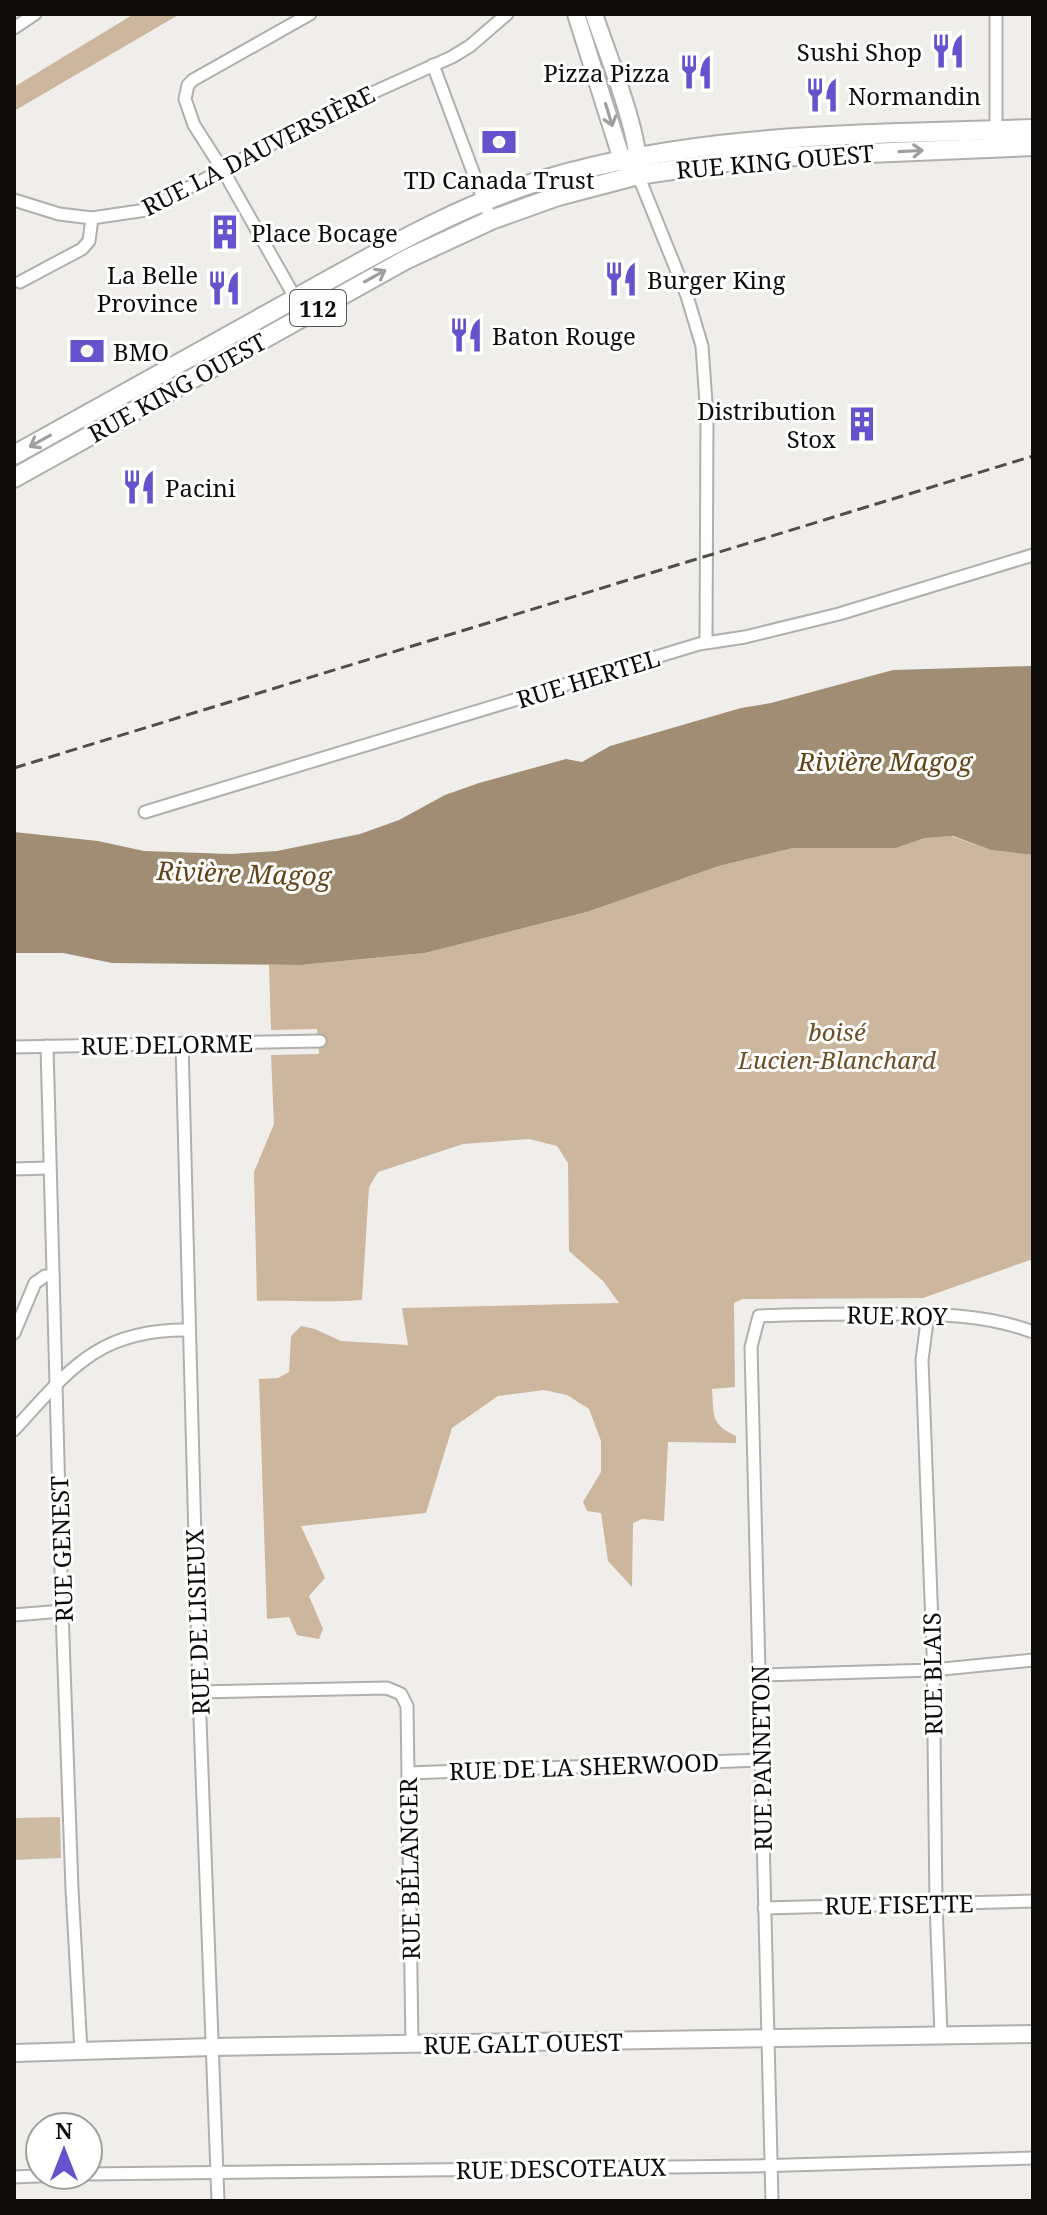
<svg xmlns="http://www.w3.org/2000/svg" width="1047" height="2215" font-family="'Noto Serif',serif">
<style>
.green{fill:#cebba4}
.forest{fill:#ccb69d}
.water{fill:#a18d74}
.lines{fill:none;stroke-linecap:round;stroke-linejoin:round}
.street-casing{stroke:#b1afad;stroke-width:15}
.secondary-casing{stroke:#b1afad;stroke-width:20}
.primary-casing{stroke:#b1afad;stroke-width:22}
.street{stroke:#fff;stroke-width:11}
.secondary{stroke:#fff;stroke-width:16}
.primary{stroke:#fff;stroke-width:18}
.rail{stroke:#504e4d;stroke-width:3;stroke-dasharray:12 6;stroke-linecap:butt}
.oneway{stroke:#9e9e9d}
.labels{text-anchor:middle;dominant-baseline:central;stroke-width:6;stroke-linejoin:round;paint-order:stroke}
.shield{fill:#fff;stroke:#565554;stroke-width:2}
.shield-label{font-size:22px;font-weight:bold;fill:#0d0c0b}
.poi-label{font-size:24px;fill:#0d0c0b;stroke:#fff;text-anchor:start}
.street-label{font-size:24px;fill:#0d0c0b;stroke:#fff}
.park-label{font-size:24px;font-style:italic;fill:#6e4e23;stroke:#fff}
.water-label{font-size:26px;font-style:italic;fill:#634418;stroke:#fff}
</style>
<rect width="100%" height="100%" fill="#f0eeeb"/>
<polygon class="green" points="60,1817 61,1858 14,1860 14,1818"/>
<g class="forest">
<polygon points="134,14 180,14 14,111 14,87"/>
<path d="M951 836 991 850 1033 855V1259L923 1298 743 1299 734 1303 735 1387 712 1389C714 1415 710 1424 736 1436V1443L668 1442 664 1521 642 1519 633 1523 632 1587 608 1561 601 1513 587 1511 583 1502 601 1472V1441L589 1409 567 1395 544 1390 498 1396 452 1428 426 1513 301 1526 325 1578 309 1596 323 1629 319 1639 297 1635 289 1617 267 1619 259 1379 278 1378 289 1372 291 1336 301 1326 315 1329 341 1341 408 1345 402 1308 619 1303 603 1281 569 1251 568 1163 557 1146 529 1139 463 1144 378 1172 369 1187 362 1300C325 1303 293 1300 257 1301L254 1172 274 1124 271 1055 319 1054 317 1029 271 1030 269 965H301L425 953 587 912 719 866 793 848H896L925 838Z"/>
</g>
<polygon class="water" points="1030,666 1033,666 1033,855 991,850 953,836 925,838 896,848 793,848 719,866 587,912 425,953 301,965 112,963 63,953 14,953 14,832 98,841 144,851 231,854 277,851 360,834 399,820 445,795 479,783 566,759 582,762 610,746 741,708 771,703 893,670"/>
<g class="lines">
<g class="street-casing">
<g id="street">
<polyline points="996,14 996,133"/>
<polyline points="14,28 35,14"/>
<polyline points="433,65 491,220"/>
<polyline points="638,175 687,296 702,346 707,417 706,642"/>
<polyline points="14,200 59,214 92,218 146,210 352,102 452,57 470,46 507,14"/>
<polyline points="20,282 82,249 89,241 92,218"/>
<polyline points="297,301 224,172 194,125 185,99 188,85 193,80 310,14"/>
<polyline points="145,812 699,644 745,637 839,614 1033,555"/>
<polyline points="182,1043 199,1692 218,2201"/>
<polyline points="47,1046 62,1611 72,1889 81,2051"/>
<polyline points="14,1047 320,1041"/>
<polyline points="14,1169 49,1168"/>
<polyline points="928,1314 922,1360 933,1652 936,1903 941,2035"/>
<polyline points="14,1333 35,1283 45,1276 53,1276"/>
<path d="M14 1430C70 1369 98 1329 188 1330"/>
<polyline points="14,1615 62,1611"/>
<polyline points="759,1675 933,1670 1033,1660"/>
<polyline points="199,1692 387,1688 401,1694 407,1706 412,2045"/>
<polyline points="408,1773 761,1760"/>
<polyline points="764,1908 1033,1901"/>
<polyline points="88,2174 753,2166 1033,2158"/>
<polyline points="14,2177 60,2175"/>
<path d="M772 2201 751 1347 759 1316C799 1314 839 1314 878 1314 931 1314 983 1313 1033 1332"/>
</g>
</g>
<g class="secondary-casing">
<g id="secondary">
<polyline points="576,14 622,160 632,169"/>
<path d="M594 14C607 54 639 130 638 169"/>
<polyline points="14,2053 212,2047 1033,2034"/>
</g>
</g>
<g class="primary-casing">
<g id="primary">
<path d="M14 455C109 402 205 349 300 296 379 252 459 205 546 179 705 132 869 135 1033 129"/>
<polyline points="14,478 407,259 491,220 558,196 638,175 753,158 1033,146"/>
</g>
</g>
<use href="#street" class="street"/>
<use href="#secondary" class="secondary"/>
<use href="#primary" class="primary"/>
<polyline class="rail" points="14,768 1033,456"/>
</g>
<defs><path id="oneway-shaft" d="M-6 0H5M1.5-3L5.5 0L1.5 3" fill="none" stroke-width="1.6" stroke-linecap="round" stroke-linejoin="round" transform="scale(2)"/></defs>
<g class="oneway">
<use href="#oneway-shaft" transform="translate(609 115) rotate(73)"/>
<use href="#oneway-shaft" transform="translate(911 151) rotate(-3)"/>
<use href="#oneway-shaft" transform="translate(375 276) rotate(-29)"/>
<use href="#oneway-shaft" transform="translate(40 441) rotate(151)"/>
</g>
<defs>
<g id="restaurant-bare" transform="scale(2.76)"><path d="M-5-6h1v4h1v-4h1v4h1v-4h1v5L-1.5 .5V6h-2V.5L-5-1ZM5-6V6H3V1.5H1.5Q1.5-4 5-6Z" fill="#6453cc" stroke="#fff" stroke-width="2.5" paint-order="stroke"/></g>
<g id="bank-bare" transform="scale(2.76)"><path d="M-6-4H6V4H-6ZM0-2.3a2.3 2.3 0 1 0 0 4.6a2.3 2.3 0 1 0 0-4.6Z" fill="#6453cc" stroke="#fff" stroke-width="2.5" paint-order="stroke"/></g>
<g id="building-bare" transform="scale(2.76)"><path d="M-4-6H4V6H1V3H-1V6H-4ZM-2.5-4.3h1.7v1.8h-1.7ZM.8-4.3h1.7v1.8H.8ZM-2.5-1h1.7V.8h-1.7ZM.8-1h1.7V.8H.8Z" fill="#6453cc" stroke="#fff" stroke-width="2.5" paint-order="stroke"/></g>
</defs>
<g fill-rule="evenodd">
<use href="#restaurant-bare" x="948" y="51"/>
<use href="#restaurant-bare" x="696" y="72"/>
<use href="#restaurant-bare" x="822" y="95"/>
<use href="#bank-bare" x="499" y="142"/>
<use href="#building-bare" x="225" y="232"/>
<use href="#restaurant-bare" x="621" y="279"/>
<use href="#restaurant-bare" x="224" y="288"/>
<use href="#restaurant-bare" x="466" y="335"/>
<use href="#bank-bare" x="87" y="351"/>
<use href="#building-bare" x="862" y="424"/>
<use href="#restaurant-bare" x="139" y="487"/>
</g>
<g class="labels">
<rect class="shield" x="290" y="290" width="56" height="36" rx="6"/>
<g class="shield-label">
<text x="318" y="308">112</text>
</g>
<g class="poi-label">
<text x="922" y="51" text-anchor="end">Sushi Shop</text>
<text x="670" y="72" text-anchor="end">Pizza Pizza</text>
<text x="848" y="95">Normandin</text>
<text x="499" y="179" text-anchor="middle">TD Canada Trust</text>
<text x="251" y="232">Place Bocage</text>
<text x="198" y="274" text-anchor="end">La Belle<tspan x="198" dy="28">Province</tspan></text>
<text x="647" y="279">Burger King</text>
<text x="492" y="335">Baton Rouge</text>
<text x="113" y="351">BMO</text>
<text x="836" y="410" text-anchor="end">Distribution<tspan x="836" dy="28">Stox</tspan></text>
<text x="165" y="487">Pacini</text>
</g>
<g class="street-label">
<text transform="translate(258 150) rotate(-27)">RUE LA DAUVERSIÈRE</text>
<text transform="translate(775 161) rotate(-5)">RUE KING OUEST</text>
<text transform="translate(177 387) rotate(-29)">RUE KING OUEST</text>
<text transform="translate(588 678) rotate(-17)">RUE HERTEL</text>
<text transform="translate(167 1044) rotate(-1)">RUE DELORME</text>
<text transform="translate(897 1315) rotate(1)">RUE ROY</text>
<text transform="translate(61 1549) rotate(-92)">RUE GENEST</text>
<text transform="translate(197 1622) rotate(-92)">RUE DE LISIEUX</text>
<text transform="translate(932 1674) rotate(-91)">RUE BLAIS</text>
<text transform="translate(761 1758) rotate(-91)">RUE PANNETON</text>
<text transform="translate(584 1766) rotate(-2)">RUE DE LA SHERWOOD</text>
<text transform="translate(409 1869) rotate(-91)">RUE BÉLANGER</text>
<text transform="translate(899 1904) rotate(-1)">RUE FISETTE</text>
<text transform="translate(523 2043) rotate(-1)">RUE GALT OUEST</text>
<text transform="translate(561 2168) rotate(-1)">RUE DESCOTEAUX</text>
</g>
<g class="park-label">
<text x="837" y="1031">boisé<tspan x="837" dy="28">Lucien-Blanchard</tspan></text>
</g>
<g class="water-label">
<text x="885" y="761">Rivière Magog</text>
<text transform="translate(244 873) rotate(2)">Rivière Magog</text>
</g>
</g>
<rect width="1047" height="2215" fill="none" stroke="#0d0c0b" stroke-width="32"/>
<g transform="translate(64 2151)"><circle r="38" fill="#ffffff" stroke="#9e9e9d" stroke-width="2"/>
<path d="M0-6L14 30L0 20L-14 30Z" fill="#6453cc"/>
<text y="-12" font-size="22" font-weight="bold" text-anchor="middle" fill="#0d0c0b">N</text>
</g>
</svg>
